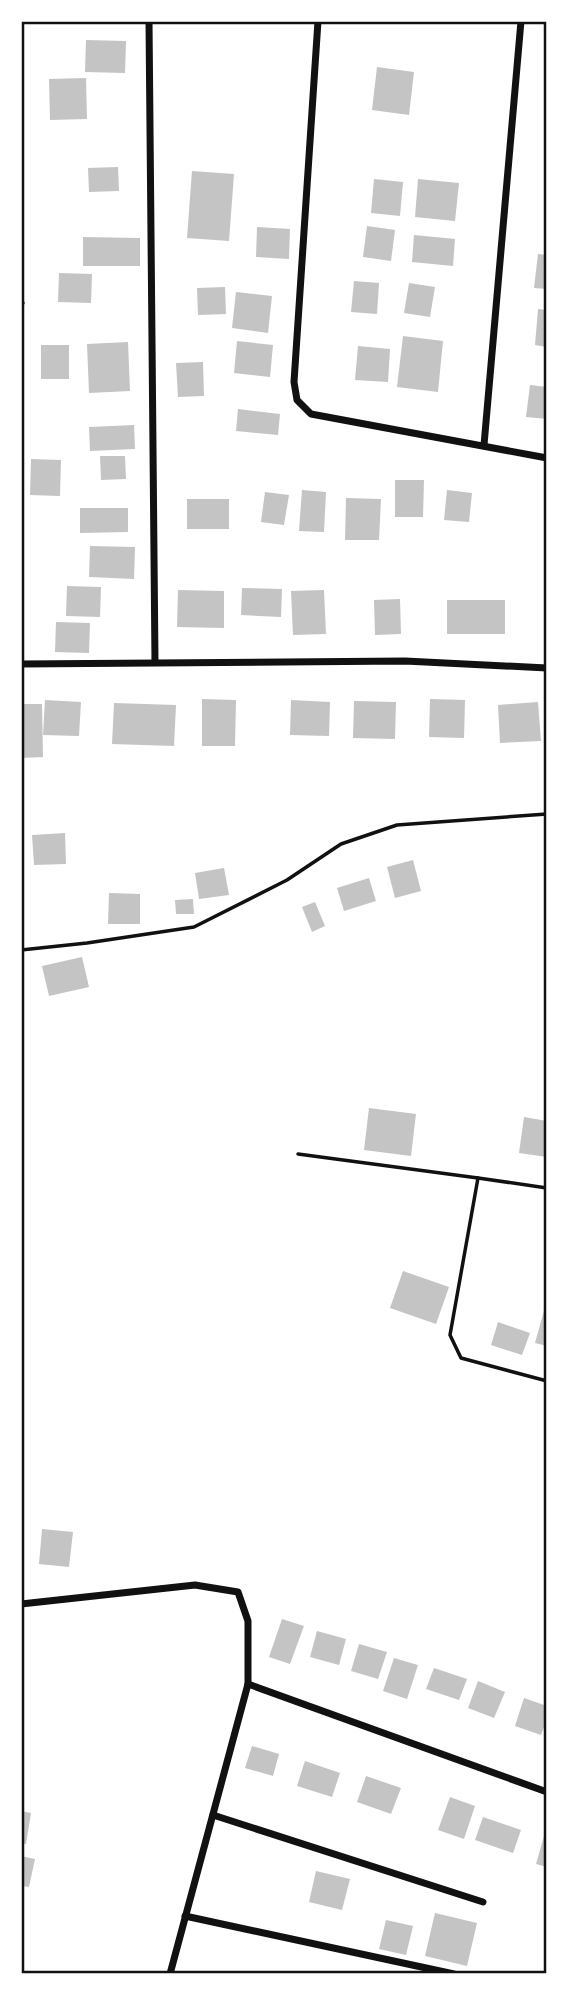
<svg xmlns="http://www.w3.org/2000/svg" width="568" height="1995" font-family="Mulish,sans-serif">
<style>
.building{fill:#c4c4c4}
.lines{fill:none;stroke-linecap:round;stroke-linejoin:round}
.service{stroke:#111;stroke-width:3.5}
.minor{stroke:#111;stroke-width:7}
.neatline{fill:none;stroke:#111;stroke-width:2.5}
</style>
<rect width="100%" height="100%" fill="#fff"/>
<g class="building">
<polygon points="86,40 126,41 125,73 85,72"/>
<polygon points="377,67 414,72 409,115 372,110"/>
<polygon points="86,78 87,119 50,120 49,79"/>
<polygon points="118,167 119,191 89,192 88,168"/>
<polygon points="192,171 234,174 229,241 187,238"/>
<polygon points="374,179 403,182 400,216 371,213"/>
<polygon points="418,179 459,183 455,221 415,217"/>
<polygon points="367,226 395,230 391,261 363,257"/>
<polygon points="257,227 290,229 289,259 256,257"/>
<polygon points="414,235 455,239 453,266 412,262"/>
<polygon points="83,237 140,238 140,266 83,266"/>
<polygon points="538,254 547,255 547,289 534,288"/>
<polygon points="59,273 92,274 91,303 58,302"/>
<polygon points="354,281 379,283 377,314 351,312"/>
<polygon points="409,283 435,287 430,317 404,313"/>
<polygon points="225,287 226,314 198,315 197,288"/>
<polygon points="236,292 272,296 268,333 232,328"/>
<polygon points="538,309 547,310 547,347 535,345"/>
<polygon points="403,336 443,341 438,392 397,387"/>
<polygon points="237,341 273,345 270,377 234,373"/>
<polygon points="128,342 130,391 89,393 87,344"/>
<rect x="41" y="345" width="28" height="34"/>
<polygon points="358,346 390,349 388,382 355,380"/>
<polygon points="203,362 204,396 178,397 176,363"/>
<polygon points="530,385 547,387 547,419 526,417"/>
<polygon points="238,409 280,414 278,435 236,431"/>
<rect x="21" y="423" width="3" height="29"/>
<polygon points="134,425 135,449 90,451 89,427"/>
<polygon points="100,456 125,456 126,479 101,480"/>
<polygon points="31,459 61,460 60,496 30,495"/>
<polygon points="395,480 424,480 423,517 395,517"/>
<polygon points="302,490 326,492 324,532 299,531"/>
<polygon points="447,490 472,493 469,522 444,520"/>
<polygon points="265,492 289,495 284,525 261,522"/>
<polygon points="346,498 381,499 379,540 345,540"/>
<rect x="187" y="499" width="42" height="30"/>
<polygon points="80,508 128,508 128,532 80,533"/>
<polygon points="90,546 135,547 134,579 89,577"/>
<polygon points="67,586 101,587 100,617 66,616"/>
<polygon points="242,588 282,589 281,617 241,615"/>
<polygon points="178,590 224,591 224,628 177,627"/>
<polygon points="324,590 326,634 293,635 291,591"/>
<polygon points="400,599 401,634 375,635 374,600"/>
<rect x="447" y="600" width="58" height="34"/>
<polygon points="56,622 90,623 89,653 55,652"/>
<polygon points="202,699 236,700 235,746 202,746"/>
<polygon points="430,699 465,700 464,738 429,737"/>
<polygon points="45,700 81,702 79,736 43,735"/>
<polygon points="291,700 330,702 329,736 290,735"/>
<polygon points="354,701 396,702 395,739 353,738"/>
<polygon points="538,702 541,741 500,743 498,705"/>
<polygon points="114,703 176,705 174,746 112,744"/>
<polygon points="21,704 42,704 43,757 21,758"/>
<polygon points="65,833 66,864 34,865 32,835"/>
<polygon points="413,860 421,891 395,898 387,867"/>
<polygon points="224,868 229,895 199,899 195,873"/>
<polygon points="369,878 376,901 344,911 337,888"/>
<polygon points="109,893 140,894 140,924 108,924"/>
<polygon points="193,899 194,914 176,914 175,900"/>
<polygon points="315,902 325,926 312,932 302,907"/>
<polygon points="82,957 89,987 49,996 42,966"/>
<polygon points="369,1108 416,1114 411,1156 364,1150"/>
<polygon points="524,1117 547,1121 547,1157 519,1153"/>
<polygon points="403,1271 449,1287 436,1324 390,1308"/>
<polygon points="545,1307 547,1308 547,1346 535,1343"/>
<polygon points="498,1322 530,1333 522,1355 491,1345"/>
<polygon points="42,1529 73,1532 69,1567 39,1564"/>
<polygon points="282,1619 304,1626 290,1664 269,1657"/>
<polygon points="317,1631 346,1639 339,1665 310,1657"/>
<polygon points="359,1644 387,1652 378,1679 351,1671"/>
<polygon points="394,1658 418,1665 407,1699 383,1691"/>
<polygon points="434,1668 467,1679 459,1700 426,1689"/>
<polygon points="478,1681 505,1692 494,1718 468,1708"/>
<polygon points="524,1698 547,1706 547,1719 541,1735 515,1726"/>
<polygon points="252,1746 279,1754 273,1776 245,1768"/>
<polygon points="305,1761 340,1773 332,1797 297,1786"/>
<polygon points="366,1776 401,1788 391,1814 357,1802"/>
<polygon points="450,1797 475,1806 464,1839 438,1830"/>
<polygon points="21,1811 31,1813 26,1844 21,1843"/>
<polygon points="483,1817 521,1830 513,1853 475,1840"/>
<polygon points="546,1829 547,1829 547,1867 536,1864"/>
<polygon points="21,1856 35,1859 29,1887 21,1886"/>
<polygon points="316,1871 350,1879 342,1910 309,1902"/>
<polygon points="435,1913 477,1923 467,1966 425,1956"/>
<polygon points="386,1920 413,1926 406,1955 379,1949"/>
</g>
<g class="lines">
<g class="service">
<polyline points="21,303 23,303"/>
<polyline points="21,950 87,943 194,927 287,880 341,844 397,825 547,814"/>
<polyline points="298,1154 478,1178"/>
<polyline points="547,1188 478,1178 450,1335 461,1358 547,1381"/>
</g>
<g class="minor">
<polyline points="149,21 155,662"/>
<polyline points="318,21 294,382 297,400 311,414 547,458"/>
<polyline points="484,445 521,21"/>
<polyline points="21,664 405,661 547,668"/>
<polyline points="21,1604 195,1585 238,1592 248,1621 248,1684 170,1974"/>
<polyline points="248,1684 547,1792"/>
<polyline points="213,1815 483,1902"/>
<polyline points="185,1916 454,1974"/>
</g>
</g>
<rect width="568" height="1995" fill="none" stroke="#ffffff" stroke-width="46"/>
<rect x="23" y="23" width="522" height="1949" class="neatline"/>
</svg>
